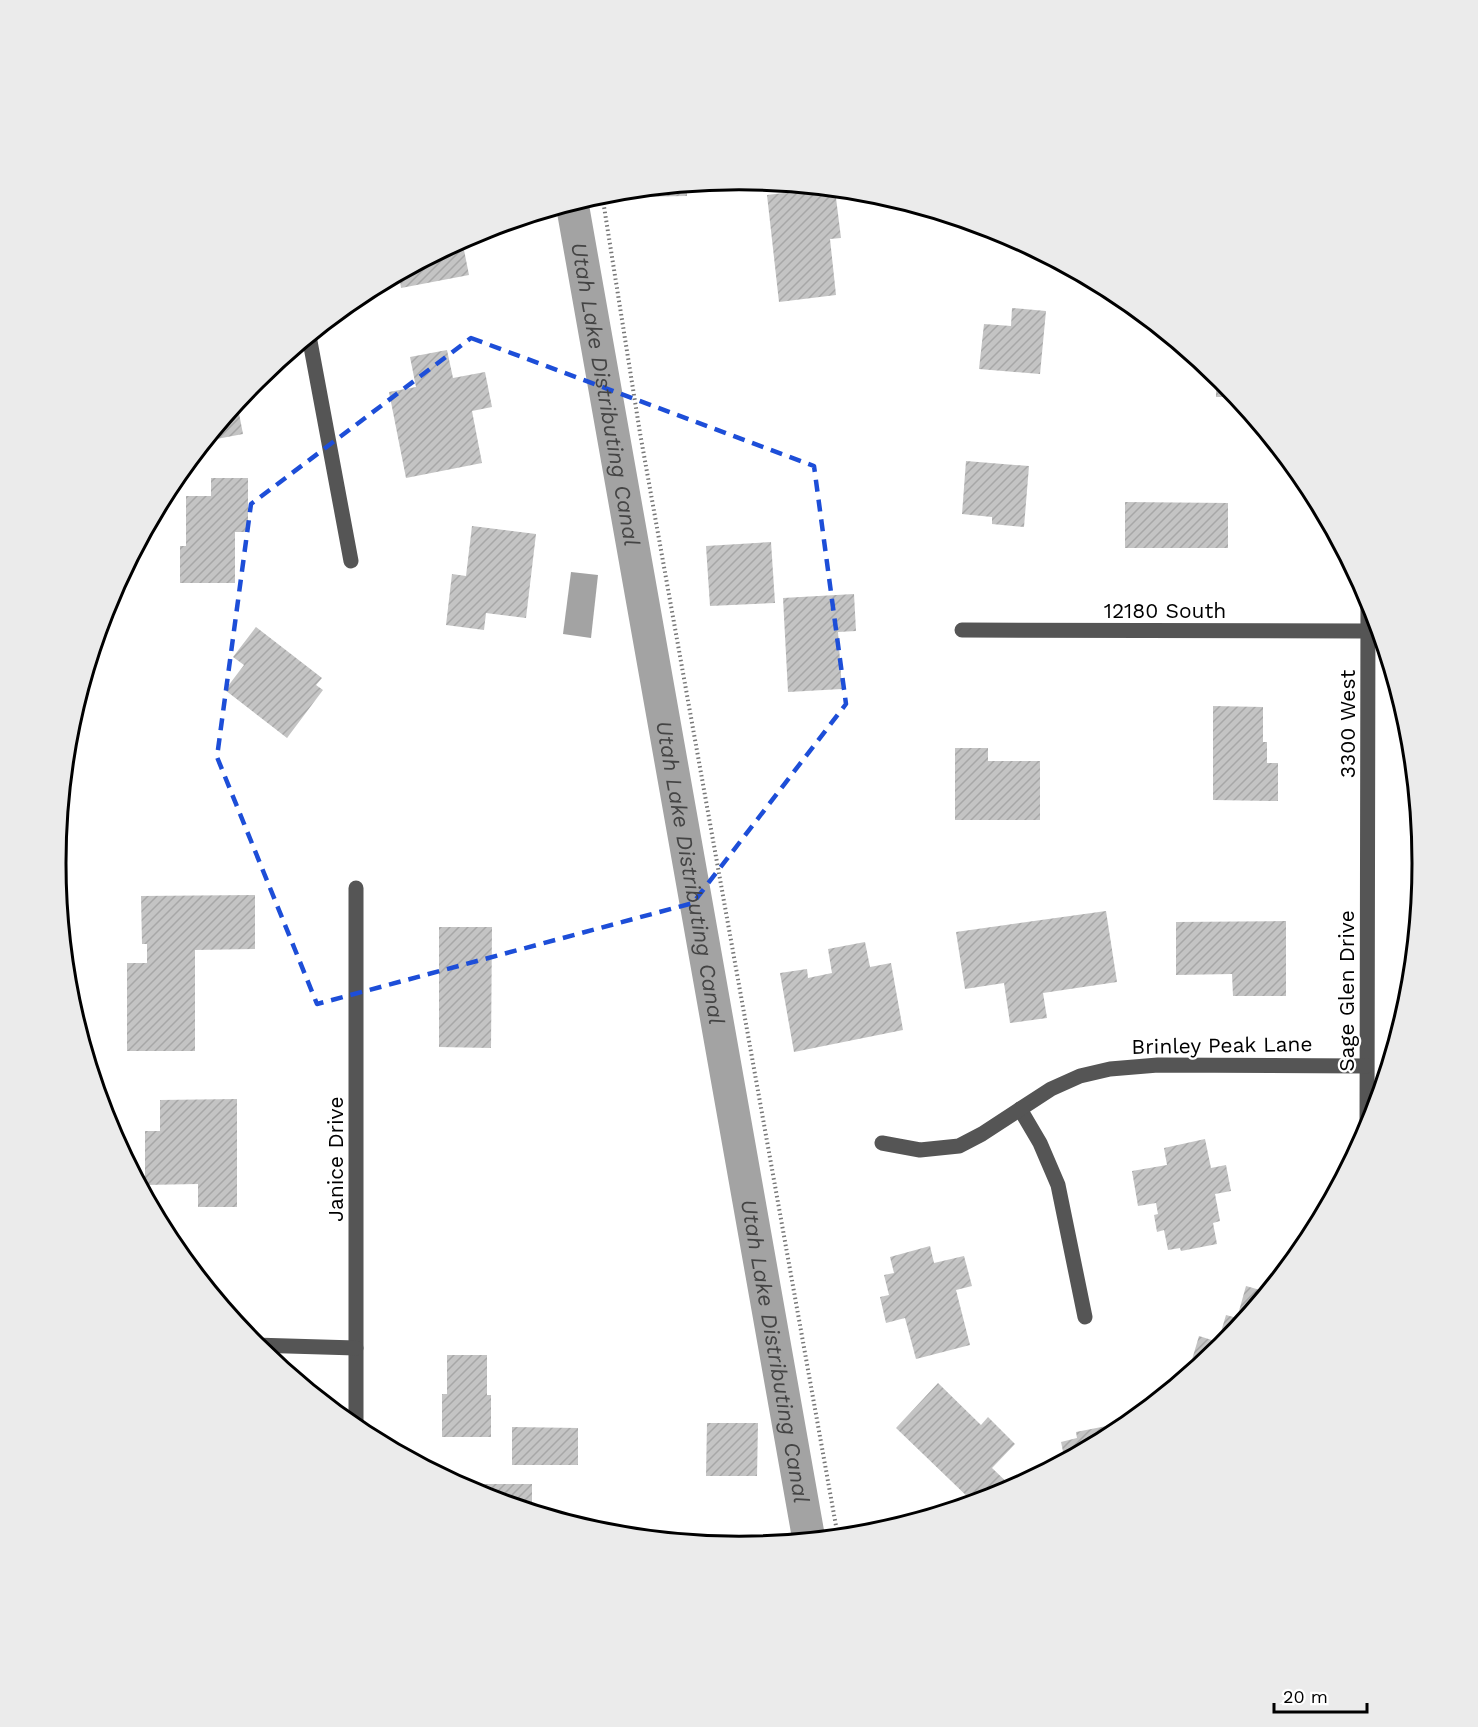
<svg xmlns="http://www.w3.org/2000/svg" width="1478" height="1727" font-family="'Work Sans',sans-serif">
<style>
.water{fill:#a3a3a3}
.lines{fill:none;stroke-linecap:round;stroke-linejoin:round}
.canal{stroke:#a3a3a3;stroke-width:33}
.building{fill:url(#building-hatch)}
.path{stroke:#777;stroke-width:4;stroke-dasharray:1.5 3;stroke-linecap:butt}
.minor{stroke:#555;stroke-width:15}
.marked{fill:none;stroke:#1d4ed8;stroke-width:4.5;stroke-dasharray:12 8;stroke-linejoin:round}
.labels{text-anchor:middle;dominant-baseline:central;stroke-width:4.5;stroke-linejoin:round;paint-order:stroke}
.street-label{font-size:21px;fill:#000;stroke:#fff}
.water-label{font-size:22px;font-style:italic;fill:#444;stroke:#fff}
.rim{fill:none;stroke:#000;stroke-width:3}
</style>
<defs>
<pattern id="building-hatch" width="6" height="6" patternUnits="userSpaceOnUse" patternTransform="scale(1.5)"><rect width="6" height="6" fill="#c4c4c4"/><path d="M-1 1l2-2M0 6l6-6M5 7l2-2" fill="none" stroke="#a7a7a7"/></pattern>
</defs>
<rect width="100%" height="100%" fill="#fff"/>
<polygon class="water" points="571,572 598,575 591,638 563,634"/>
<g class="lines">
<path class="canal" id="s1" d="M572 203 809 1540"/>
</g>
<g class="building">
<polygon points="687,185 687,196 628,197 628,191"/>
<polygon points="825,188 835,190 841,238 830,239 836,295 779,302 767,195"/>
<polygon points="462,240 469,275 401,288 399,274"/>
<polygon points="1012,308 1046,311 1040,374 979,369 984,324 1011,326"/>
<polygon points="447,350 453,378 485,372 492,407 472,411 482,463 406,478 389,392 416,387 410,357"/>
<polygon points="1216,375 1223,380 1236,397 1216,397"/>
<polygon points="237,403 243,434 206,441 220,424"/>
<polygon points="966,461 1029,466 1024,527 992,524 992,517 962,514"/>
<polygon points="211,478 248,478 248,532 235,532 235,583 180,583 180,546 186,546 186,496 211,496"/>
<polygon points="1125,502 1228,503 1228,548 1125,548"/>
<polygon points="472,526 536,534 526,618 486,613 484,630 446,625 452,574 466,576"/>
<polygon points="771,542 775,603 710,606 706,546"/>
<polygon points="854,594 856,631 838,632 842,689 788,692 783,598"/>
<polygon points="256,627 322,678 316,685 323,690 287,738 225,690 244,665 233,657"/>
<polygon points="1213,706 1263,707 1263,742 1267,742 1267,763 1278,763 1278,801 1213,800"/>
<polygon points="955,748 988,748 988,761 1040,761 1040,820 955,820"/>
<polygon points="255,895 255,949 195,950 195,1051 127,1051 127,963 147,963 147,944 142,944 141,896"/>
<polygon points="1106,911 1117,982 1043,993 1047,1018 1010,1023 1004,983 965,989 956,932"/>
<polygon points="1286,921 1286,996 1233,996 1232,974 1176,975 1176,922"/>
<polygon points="439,927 492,927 491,1048 439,1047"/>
<polygon points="865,942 870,967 891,963 903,1030 794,1052 780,973 807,969 808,978 832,973 828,949"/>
<polygon points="237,1099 237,1207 198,1207 198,1184 145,1185 145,1131 160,1131 160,1100"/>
<polygon points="1205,1139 1211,1168 1226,1165 1231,1191 1215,1194 1220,1221 1213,1223 1217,1244 1181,1251 1180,1248 1168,1250 1164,1230 1157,1232 1154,1215 1158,1214 1156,1203 1138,1206 1132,1171 1167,1165 1164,1148"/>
<polygon points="930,1246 934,1263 964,1256 972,1286 956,1290 970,1345 916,1359 905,1318 886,1323 880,1297 889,1295 884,1275 894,1273 890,1257"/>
<polygon points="1246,1286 1267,1292 1222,1347 1188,1373 1199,1336 1218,1342 1226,1315 1237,1318"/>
<polygon points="447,1355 487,1355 487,1395 491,1395 491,1437 442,1437 442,1394 447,1394"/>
<polygon points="938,1383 981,1425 988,1417 1015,1444 992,1468 1013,1488 974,1503 896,1428"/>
<polygon points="1132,1421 1118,1432 1065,1461 1061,1442 1077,1438 1076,1432"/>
<polygon points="707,1423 758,1423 757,1476 706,1476"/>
<polygon points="512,1427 578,1428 578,1465 512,1465"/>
<polygon points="476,1484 532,1484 532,1512 477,1495"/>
</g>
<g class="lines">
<polyline class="path" points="602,194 640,433 838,1537"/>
<g class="minor">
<polyline points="309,336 351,561"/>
<polyline points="962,630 1368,631"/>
<polyline points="356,888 356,1429"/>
<polyline points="1020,1109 1040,1143 1058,1185 1085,1317"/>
<polyline points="1367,1133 1368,597"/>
<polyline points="882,1143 920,1150 959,1146 982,1134 1051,1089 1080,1076 1110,1069 1158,1065 1366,1066"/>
<polyline points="254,1345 356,1348"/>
</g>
</g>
<path class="marked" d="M471 338 814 466 846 704 693 903 317 1004 217 757 251 504Z"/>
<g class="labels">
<g class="street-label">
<text x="1165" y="610">12180 South</text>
<text transform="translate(1347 724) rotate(-90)">3300 West</text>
<text transform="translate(1346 991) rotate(-90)">Sage Glen Drive</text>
<text transform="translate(1222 1045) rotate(-1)">Brinley Peak Lane</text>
<text transform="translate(335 1159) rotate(-90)">Janice Drive</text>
</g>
<g class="water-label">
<text stroke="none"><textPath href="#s1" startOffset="194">Utah Lake Distributing Canal</textPath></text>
<text stroke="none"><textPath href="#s1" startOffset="680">Utah Lake Distributing Canal</textPath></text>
<text stroke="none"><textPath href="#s1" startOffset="1166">Utah Lake Distributing Canal</textPath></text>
</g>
</g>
<path d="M0 0H1478V1727H0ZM66 863a673 673 0 1 1 1346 0a673 673 0 1 1-1346 0Z" fill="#ebebeb" fill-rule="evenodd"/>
<path class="rim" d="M66 863a673 673 0 1 1 1346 0a673 673 0 1 1-1346 0Z"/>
<path d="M1274 1703v9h93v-9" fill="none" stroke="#000000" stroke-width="3"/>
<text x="1283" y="1703" font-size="18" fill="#000000" stroke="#ffffff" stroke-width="4.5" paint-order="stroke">20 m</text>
</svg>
